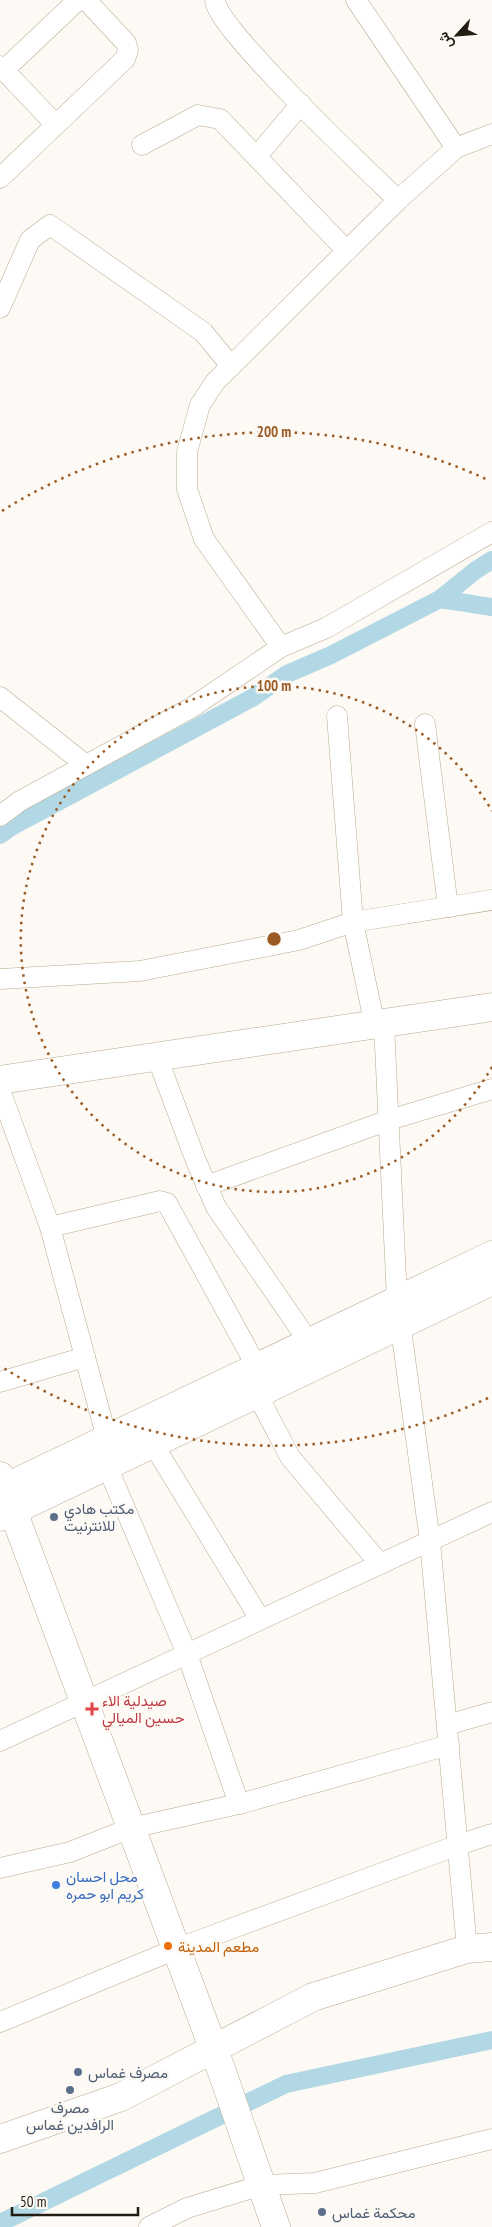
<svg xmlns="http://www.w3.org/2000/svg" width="492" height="2227" font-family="'PT Sans Narrow',Vazirmatn,sans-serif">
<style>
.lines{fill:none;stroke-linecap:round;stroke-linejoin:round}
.canal{stroke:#b1d8e4;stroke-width:18}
.street-casing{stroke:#b8aa8f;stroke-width:21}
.secondary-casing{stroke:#b8aa8f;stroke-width:29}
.street{stroke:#fff;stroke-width:20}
.secondary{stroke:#fff;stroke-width:28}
.ring{fill:none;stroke:#9b5b24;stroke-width:2.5;stroke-dasharray:2.5 5}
.service-dot{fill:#5c6f8a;stroke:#fdf9f4;stroke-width:2}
.health-dot{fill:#e0444e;stroke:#fdf9f4;stroke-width:2}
.shop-dot{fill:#3f7fe0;stroke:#fdf9f4;stroke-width:2}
.food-dot{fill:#e8710a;stroke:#fdf9f4;stroke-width:2}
.labels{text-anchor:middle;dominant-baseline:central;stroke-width:5;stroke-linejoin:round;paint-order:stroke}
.service-label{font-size:15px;fill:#4e5e75;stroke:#fdf9f4;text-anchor:start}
.health-label{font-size:15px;fill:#be3a42;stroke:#fdf9f4;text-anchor:start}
.shop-label{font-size:15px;fill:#366cbe;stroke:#fdf9f4;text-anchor:start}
.food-label{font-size:15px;fill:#c56008;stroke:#fdf9f4;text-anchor:start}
.centre{fill:#9b5b24;stroke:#fdf9f4;stroke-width:2.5}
.ring-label{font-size:15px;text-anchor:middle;font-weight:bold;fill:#9b5b24;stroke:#fdf9f4;stroke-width:5;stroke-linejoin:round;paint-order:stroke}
</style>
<rect width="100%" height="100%" fill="#fdf9f4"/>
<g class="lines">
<g class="canal">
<polyline points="440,599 492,607"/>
<polyline points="0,835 11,827 252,698 287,674 331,655 440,599 476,570 492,560"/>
<polyline points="0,2223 286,2084 492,2040"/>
</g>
<g class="street-casing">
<g id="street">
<path d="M215 0C213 25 371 174 398 200"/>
<polyline points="356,0 456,148"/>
<polyline points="0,66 55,124"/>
<polyline points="4,70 78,0"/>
<polyline points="142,145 198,115 220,119 347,251"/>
<polyline points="257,156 301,104"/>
<polyline points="0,178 125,59 128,50 126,43 86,0"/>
<polyline points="0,308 30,240 50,225 203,332 231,366"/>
<polyline points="281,647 204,539 187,489 187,452 200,405 215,382 398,200 456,148 492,134"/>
<polyline points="0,697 86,765"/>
<polyline points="337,716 353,922 375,1026"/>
<polyline points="425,724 448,907"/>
<polyline points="0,816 20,801 191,708 281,647 326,628 492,532"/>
<polyline points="0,979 140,971 299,940 353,922 492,900"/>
<polyline points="384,1024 397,1300 430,1541 467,1949"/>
<polyline points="157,1057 196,1161 216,1207 309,1342"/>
<polyline points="0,1090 50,1227 107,1439"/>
<polyline points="206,1186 389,1120 492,1089"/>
<polyline points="50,1227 160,1201 167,1203 257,1367"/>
<polyline points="0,1382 85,1357"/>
<polyline points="257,1394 290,1457 380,1564"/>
<polyline points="153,1444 260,1619"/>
<polyline points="107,1466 187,1654 239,1804"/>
<polyline points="447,1725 492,1712"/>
<polyline points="0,1741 492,1512"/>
<polyline points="0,1868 70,1852 131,1828 243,1803 449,1745"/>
<polyline points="0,2022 176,1949 458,1845 492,1834"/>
<polyline points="149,2227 187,2208 262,2185 315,2183 492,2139"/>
</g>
</g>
<g class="secondary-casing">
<g id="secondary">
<polyline points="0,1080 492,1007"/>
<polyline points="0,1476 221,2069 276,2227"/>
<polyline points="0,1490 492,1255"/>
<polyline points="0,1517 492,1281"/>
<polyline points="0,2139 121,2097 313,1997 467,1949 492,1947"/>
</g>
</g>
<use href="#street" class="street"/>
<use href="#secondary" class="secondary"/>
</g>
<g class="ring">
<path d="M492 1067A253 253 0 1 1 492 811"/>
<path d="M488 1398A507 507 0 0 1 2 1367M2 511A507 507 0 0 1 488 480"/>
</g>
<g class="service-dot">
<circle cx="54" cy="1517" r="5"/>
<circle cx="78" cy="2072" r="5"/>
<circle cx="70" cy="2090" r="5"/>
<circle cx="322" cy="2212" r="5"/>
</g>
<path class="health-dot" d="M89.5 1701.5h5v5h5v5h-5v5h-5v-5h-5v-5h5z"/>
<circle class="shop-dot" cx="56" cy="1885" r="5"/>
<circle class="food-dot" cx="168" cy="1946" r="5"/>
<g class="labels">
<g class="service-label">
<text x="64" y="1508">مكتب هادي<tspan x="64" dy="17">للانترنيت</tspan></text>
<text x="88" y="2072">مصرف غماس</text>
<text x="70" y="2107" text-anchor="middle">مصرف<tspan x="70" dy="17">الرافدين غماس</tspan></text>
<text x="332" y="2212">محكمة غماس</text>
</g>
<g class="health-label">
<text x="102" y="1700">صيدلية الاء<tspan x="102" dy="17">حسين الميالي</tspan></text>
</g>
<g class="shop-label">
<text x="66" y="1876">محل احسان<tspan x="66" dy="17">كريم ابو حمره</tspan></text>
</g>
<g class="food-label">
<text x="178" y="1946">مطعم المدينة</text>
</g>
</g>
<circle cx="274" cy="939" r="8" class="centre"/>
<g class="ring-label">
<text x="274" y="437">200 m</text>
<text x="274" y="691">100 m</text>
</g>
<g transform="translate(457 35) rotate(244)" stroke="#fdf9f4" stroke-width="4" paint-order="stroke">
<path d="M0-4L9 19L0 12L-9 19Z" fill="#221c12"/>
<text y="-8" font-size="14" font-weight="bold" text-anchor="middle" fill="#221c12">ش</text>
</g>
<path d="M12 2207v8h126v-8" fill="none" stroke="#221c12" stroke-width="2.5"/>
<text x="20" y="2207" font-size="15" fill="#221c12" stroke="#fdf9f4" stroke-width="4" paint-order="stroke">50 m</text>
</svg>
